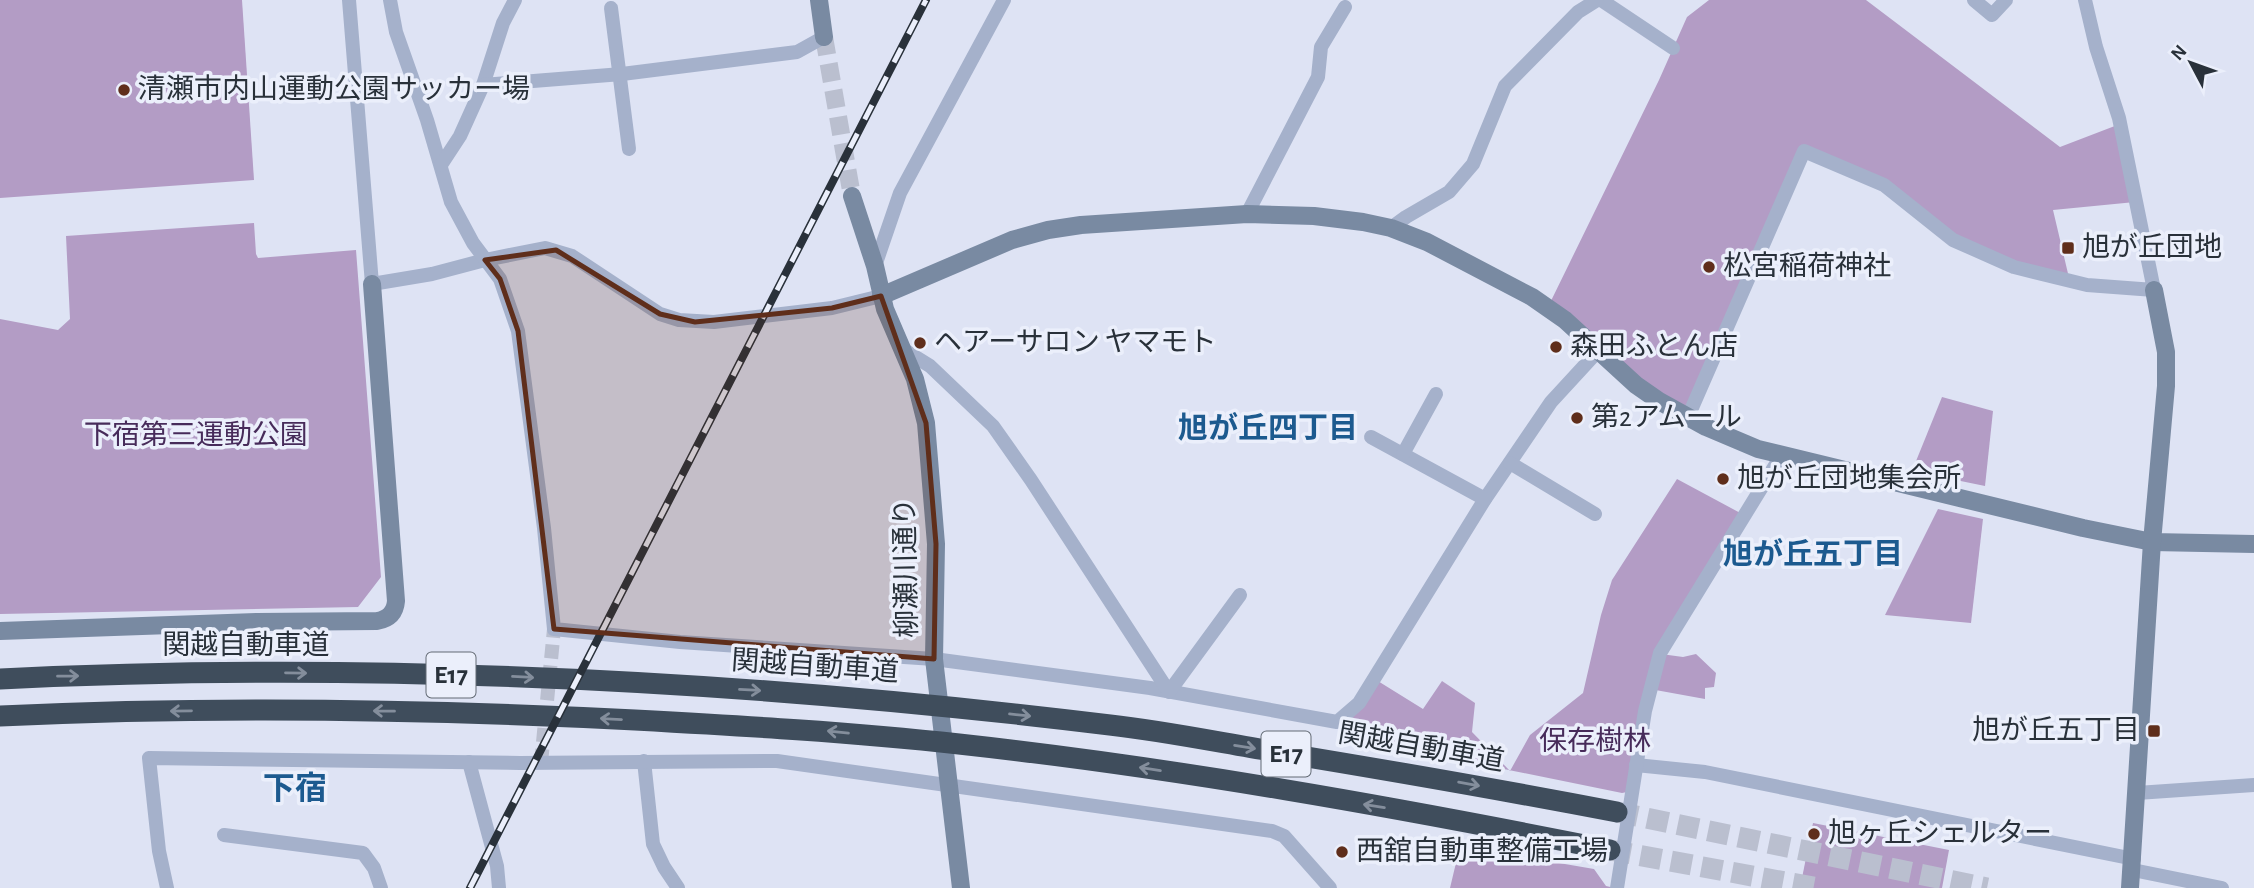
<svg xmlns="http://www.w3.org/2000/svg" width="2254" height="888" font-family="'Alegreya Sans','Noto Sans JP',sans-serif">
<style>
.green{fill:#b39cc5}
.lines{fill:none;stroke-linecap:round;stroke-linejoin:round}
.street-tunnel{stroke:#babfcf;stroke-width:14;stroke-dasharray:14 7;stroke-linecap:butt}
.secondary-tunnel{stroke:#babfcf;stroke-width:18;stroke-dasharray:18 9;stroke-linecap:butt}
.highway-tunnel{stroke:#babfcf;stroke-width:21;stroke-dasharray:21 10;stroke-linecap:butt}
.street{stroke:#a5b1cb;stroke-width:14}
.secondary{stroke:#798aa2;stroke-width:18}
.highway{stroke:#3f4d5c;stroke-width:21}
.rail-casing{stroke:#29313a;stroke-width:8}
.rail{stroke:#ebeffb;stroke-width:5;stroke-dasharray:16;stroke-linecap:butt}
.oneway{stroke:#848e9c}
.marked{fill:#5f2e1b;fill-opacity:0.2;stroke:#5f2e1b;stroke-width:5;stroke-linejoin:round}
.poi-dot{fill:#5f2e1b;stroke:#ebeffb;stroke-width:2.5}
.labels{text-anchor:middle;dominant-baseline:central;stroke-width:7;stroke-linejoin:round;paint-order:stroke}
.shield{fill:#ebeffb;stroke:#636a74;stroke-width:2}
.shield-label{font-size:26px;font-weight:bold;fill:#29313a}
.poi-label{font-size:28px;fill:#29313a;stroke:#ebeffb;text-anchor:start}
.park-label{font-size:28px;fill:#472b5a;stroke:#ebeffb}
.street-label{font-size:28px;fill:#29313a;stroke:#ebeffb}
.neighbourhood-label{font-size:30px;font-weight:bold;fill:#1c5a8f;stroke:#ebeffb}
.quarter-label{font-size:32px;font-weight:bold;fill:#1c5a8f;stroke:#ebeffb}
</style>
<rect width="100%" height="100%" fill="#dee3f4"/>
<g class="green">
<polygon points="0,0 242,0 254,180 0,198"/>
<polygon points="1709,0 1866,0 2060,147 2120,124 2135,202 2053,210 2070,282 1953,240 1884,185 1804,151 1688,417 1548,307 1659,80 1687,17"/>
<polygon points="254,223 256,254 258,258 356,250 381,577 358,607 0,614 0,319 58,330 70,319 66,236"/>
<polygon points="1942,397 1993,411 1985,486 1912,471"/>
<polygon points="1677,479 1744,515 1661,654 1683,657 1696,654 1716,673 1714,687 1705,688 1705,699 1650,689 1632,791 1622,793 1341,736 1373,678 1423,709 1442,681 1475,703 1472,732 1510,771 1530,735 1583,693 1601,615 1612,580"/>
<polygon points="1938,509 1983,519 1971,623 1885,615"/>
<polygon points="1813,823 1949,850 1942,888 1800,888"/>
<polygon points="1460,846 1594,869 1606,886 1615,888 1450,888"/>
</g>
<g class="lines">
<polyline class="street-tunnel" points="541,763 554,629"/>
<polyline class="secondary-tunnel" points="824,37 852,196"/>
<g class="highway-tunnel">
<polyline points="1617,812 1987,888"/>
<polyline points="1610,850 1818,888"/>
</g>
<g class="street">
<polyline points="349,0 372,284 432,274 485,260 545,248 572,256 660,314 679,320 714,322 832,308 881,296"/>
<polyline points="390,0 396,32 427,120 451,202 473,243 500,279 518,331 544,528 554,629 680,642 934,659 1150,688 1337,722 1359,703 1485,499 1551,402 1597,352"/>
<polyline points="1601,0 1673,48"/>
<polyline points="1974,0 1992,15 2006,0"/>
<polyline points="611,8 629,149"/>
<polyline points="483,85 503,23 515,0"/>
<polyline points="441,165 460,136 483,85 622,74 797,52 824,37"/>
<polyline points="1247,214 1318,77 1321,47 1345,7"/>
<polyline points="1391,228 1406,217 1449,192 1473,164 1505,86 1578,12 1597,0"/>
<polyline points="875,266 900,193 1004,0"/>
<polyline points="901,348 930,366 993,426 1031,480 1169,692 1240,595"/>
<polyline points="1688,417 1804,151 1884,185 1953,240 2014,267 2087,285 2154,290 2119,118 2096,47 2085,0"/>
<polyline points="1371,437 1485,499"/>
<polyline points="1403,454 1436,394"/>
<polyline points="1510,463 1595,514"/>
<polyline points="644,761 653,844 664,867 678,888"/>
<polyline points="469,762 497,866 499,888"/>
<polyline points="1636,765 1705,772 2134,859"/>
<polyline points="2137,793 2254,785"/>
<polyline points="224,835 363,853 374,868 381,888"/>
<polyline points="2133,870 2222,888"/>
<polyline points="167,888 159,851 149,758 520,763 777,761 1272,831 1284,836 1330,888"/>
<polyline points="1617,888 1645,711 1660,653 1781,456"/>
</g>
<g class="secondary">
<polyline points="819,0 824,37"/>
<polyline points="852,196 875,266 885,309 915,379 926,423 936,544 934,659 961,888"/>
<polyline points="881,296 1012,240 1048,230 1081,225 1247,214 1314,216 1363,222 1391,228 1427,242 1532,297 1565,320 1636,385 1659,401 1706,427 1758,449 2083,528 2152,542 2254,544"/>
<path d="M0 631 257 622 377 621C388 619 395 613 396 601L372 284"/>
<polyline points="2130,888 2152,542 2166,386 2166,352 2154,290"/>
</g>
<g class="highway">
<path d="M0 679C370 661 742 680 1110 725 1164 731 1217 742 1271 751 1387 770 1502 790 1617 812"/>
<path d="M0 716C211 706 424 709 635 720 743 726 851 732 959 744 1178 768 1395 807 1610 850"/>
</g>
<g class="rail-casing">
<polyline id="rail" points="470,888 926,0"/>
</g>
<use href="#rail" class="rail"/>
</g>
<defs><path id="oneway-shaft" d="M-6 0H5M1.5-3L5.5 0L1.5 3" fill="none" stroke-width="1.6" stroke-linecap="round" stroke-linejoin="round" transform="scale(1.75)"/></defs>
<g class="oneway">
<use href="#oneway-shaft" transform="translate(296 673) rotate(1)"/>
<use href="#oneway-shaft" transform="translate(68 676) rotate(-1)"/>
<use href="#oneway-shaft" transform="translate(523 677) rotate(3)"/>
<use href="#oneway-shaft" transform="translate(750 690) rotate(3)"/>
<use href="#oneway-shaft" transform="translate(181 711) rotate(179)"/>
<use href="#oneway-shaft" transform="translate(384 711) rotate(-179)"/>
<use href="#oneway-shaft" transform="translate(1020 715) rotate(6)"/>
<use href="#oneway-shaft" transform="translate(611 719) rotate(-177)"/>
<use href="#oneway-shaft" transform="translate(838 732) rotate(-174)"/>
<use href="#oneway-shaft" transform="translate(1245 747) rotate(9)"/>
<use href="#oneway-shaft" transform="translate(1150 769) rotate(-171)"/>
<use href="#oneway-shaft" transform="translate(1469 784) rotate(10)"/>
<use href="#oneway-shaft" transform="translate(1374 806) rotate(-171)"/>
</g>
<path class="marked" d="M556 250 660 314 695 322 832 308 881 296 926 423 936 544 934 659 554 629 518 331 500 279 485 260Z"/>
<g class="poi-dot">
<circle cx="124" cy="90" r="7"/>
<rect x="2061" y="241" width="14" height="14" rx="3.5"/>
<circle cx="1709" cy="267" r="7"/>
<circle cx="920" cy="343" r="7"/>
<circle cx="1556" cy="347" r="7"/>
<circle cx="1577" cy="418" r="7"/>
<circle cx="1723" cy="479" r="7"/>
<rect x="2147" y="724" width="14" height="14" rx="3.5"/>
<circle cx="1814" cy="834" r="7"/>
<circle cx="1342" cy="852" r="7"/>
</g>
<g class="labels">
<g class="shield">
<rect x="426.5" y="652.5" width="49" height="45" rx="5"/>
<rect x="1261.5" y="731.5" width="49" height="45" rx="5"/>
</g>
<g class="shield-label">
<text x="451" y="675">E17</text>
<text x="1286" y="754">E17</text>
</g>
<g class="poi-label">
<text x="138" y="90">清瀬市内山運動公園サッカー場</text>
<text x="2082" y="248">旭が丘団地</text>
<text x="1723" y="267">松宮稲荷神社</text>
<text x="934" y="343">ヘアーサロン ヤマモト</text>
<text x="1570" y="347">森田ふとん店</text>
<text x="1591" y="418">第2アムール</text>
<text x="1737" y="479">旭が丘団地集会所</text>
<text x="2140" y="731" text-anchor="end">旭が丘五丁目</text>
<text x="1828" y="834">旭ヶ丘シェルター</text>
<text x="1356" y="852">西舘自動車整備工場</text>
</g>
<g class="park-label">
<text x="196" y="436">下宿第三運動公園</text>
<text x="1595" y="742">保存樹林</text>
</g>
<g class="street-label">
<text transform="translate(907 568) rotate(-91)">柳瀬川通り</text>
<text x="246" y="646">関越自動車道</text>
<text transform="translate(815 667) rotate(4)">関越自動車道</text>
<text transform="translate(1421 748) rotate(10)">関越自動車道</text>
</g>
<g class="neighbourhood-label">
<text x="1268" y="429">旭が丘四丁目</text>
<text x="1813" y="555">旭が丘五丁目</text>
</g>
<g class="quarter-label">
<text x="295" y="789">下宿</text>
</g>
</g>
<g transform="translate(2191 63) rotate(311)" stroke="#ebeffb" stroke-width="5" paint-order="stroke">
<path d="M0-5L12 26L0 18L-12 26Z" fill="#29313a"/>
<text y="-10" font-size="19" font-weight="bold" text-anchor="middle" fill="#29313a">N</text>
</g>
</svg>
